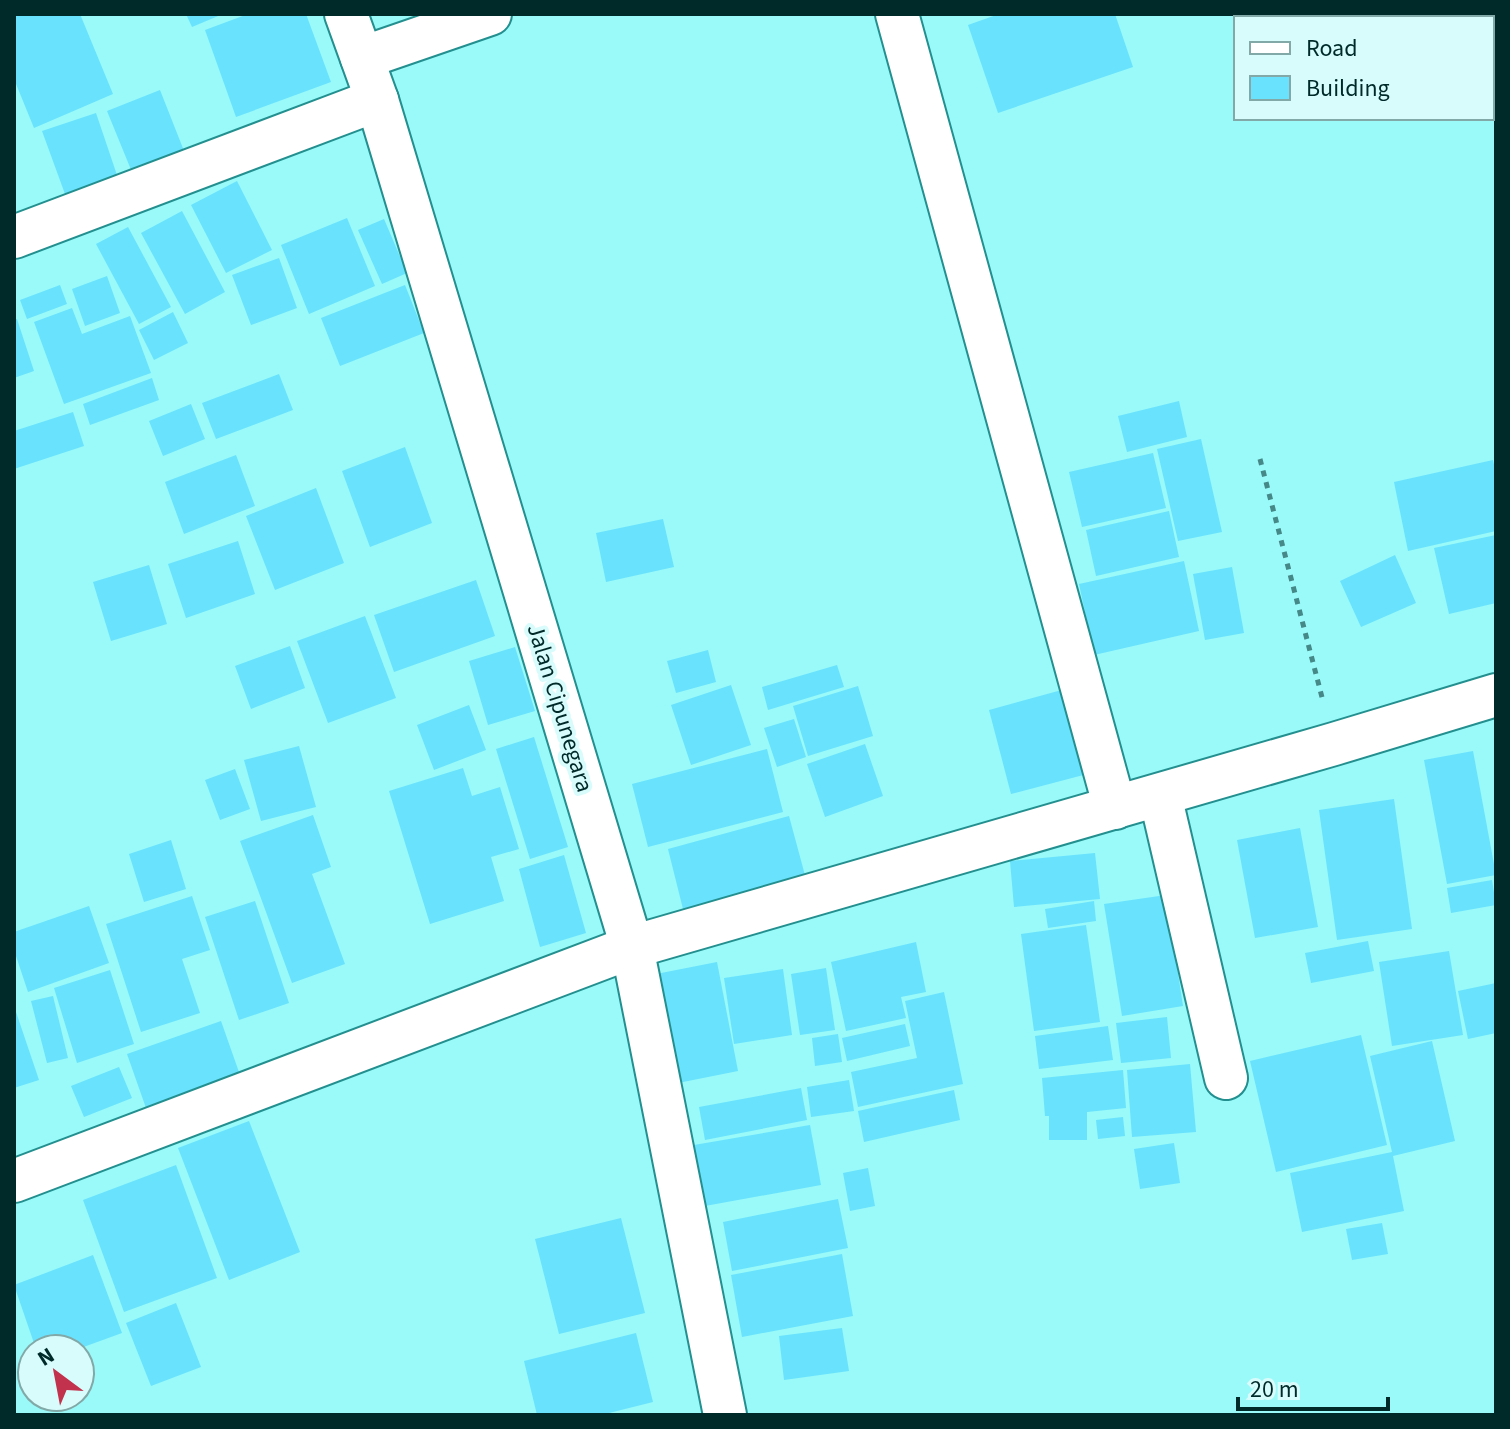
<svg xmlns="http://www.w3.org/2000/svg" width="1510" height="1429" font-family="'Source Sans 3',sans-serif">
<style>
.building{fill:#69e2fd}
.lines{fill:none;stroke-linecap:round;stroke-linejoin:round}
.minor-casing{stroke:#248f8f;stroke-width:46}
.path{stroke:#458887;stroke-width:5;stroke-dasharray:6 6;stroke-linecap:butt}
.minor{stroke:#fff;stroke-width:42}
.labels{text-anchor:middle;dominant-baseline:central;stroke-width:8;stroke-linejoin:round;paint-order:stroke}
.street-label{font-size:24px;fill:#002a2a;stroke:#d8fcfb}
</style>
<rect width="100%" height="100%" fill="#99faf9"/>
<g class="building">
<polygon points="14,14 80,14 113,94 34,128 14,79"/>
<polygon points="186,14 223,14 192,27"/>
<polygon points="248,14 306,14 331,82 236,117 205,30"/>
<polygon points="999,14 1115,14 1133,67 998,113 968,25"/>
<polygon points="1426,14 1496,14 1496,22 1492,23 1492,18 1427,18"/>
<polygon points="160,90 186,156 134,177 107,111"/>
<polygon points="96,113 121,187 69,205 42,131"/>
<polygon points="237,181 272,250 226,273 191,205"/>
<polygon points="182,211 225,292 185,314 141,233"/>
<polygon points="347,218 375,286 309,314 281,245"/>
<polygon points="384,219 407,273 382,284 358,230"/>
<polygon points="128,227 171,307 139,324 96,244"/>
<polygon points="279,258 297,308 251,325 232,275"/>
<polygon points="107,276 120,313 85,326 72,289"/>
<polygon points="60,285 67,304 27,319 20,300"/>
<polygon points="405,285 424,333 340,366 321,318"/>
<polygon points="72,308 82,334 130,316 151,373 64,404 34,322"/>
<polygon points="173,312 188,343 154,360 139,330"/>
<polygon points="17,319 34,371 14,378 14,320"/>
<polygon points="279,374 293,410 216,439 202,403"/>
<polygon points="152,378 159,400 90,425 83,404"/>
<polygon points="1179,401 1187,437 1127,452 1118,416"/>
<polygon points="191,404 205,439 163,456 149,421"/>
<polygon points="73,412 84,446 14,469 14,431"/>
<polygon points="1201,439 1222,532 1178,541 1157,449"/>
<polygon points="405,447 432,523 370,547 342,471"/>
<polygon points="1153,453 1166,508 1082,527 1069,472"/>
<polygon points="236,455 255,506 184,534 165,482"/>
<polygon points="1493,460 1496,474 1496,531 1408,551 1394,482"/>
<polygon points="316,488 344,563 275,590 246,516"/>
<polygon points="1169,511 1179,557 1096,576 1086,530"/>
<polygon points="663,519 674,567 606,582 596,533"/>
<polygon points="1496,535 1496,603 1449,614 1434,548"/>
<polygon points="238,541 255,594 186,618 168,564"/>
<polygon points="1395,555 1416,603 1361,627 1340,581"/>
<polygon points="1184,561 1199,631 1094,655 1079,584"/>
<polygon points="149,565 167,624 111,641 93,582"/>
<polygon points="1232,567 1244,633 1205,640 1193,574"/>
<polygon points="476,580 495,636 394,672 374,615"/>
<polygon points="365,616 396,698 328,723 297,641"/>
<polygon points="290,646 305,688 251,709 235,666"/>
<polygon points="515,647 535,711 488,725 469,661"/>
<polygon points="708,650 716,682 676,693 667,661"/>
<polygon points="837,665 844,687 768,710 762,687"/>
<polygon points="731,685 751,745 691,765 671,705"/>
<polygon points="858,686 873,736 808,756 793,706"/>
<polygon points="1069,688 1091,773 1011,794 989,710"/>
<polygon points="469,705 486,750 434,770 417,725"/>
<polygon points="794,719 806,757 777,767 764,728"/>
<polygon points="534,737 568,847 530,859 496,749"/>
<polygon points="865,744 883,796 825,817 807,764"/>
<polygon points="299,746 316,807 261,821 244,760"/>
<polygon points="767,749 783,812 648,847 632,784"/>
<polygon points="1473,751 1496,875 1447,884 1424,760"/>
<polygon points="463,768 472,796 500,787 519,849 491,857 504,901 430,924 389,791"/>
<polygon points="235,769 250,809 220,820 205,780"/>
<polygon points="1394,799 1412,929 1337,940 1319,810"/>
<polygon points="313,815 331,867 312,874 345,964 292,983 240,841"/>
<polygon points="789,816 806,879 684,913 668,849"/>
<polygon points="1300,828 1318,927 1255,938 1237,840"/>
<polygon points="171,840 186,889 144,902 129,854"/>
<polygon points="1095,853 1100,899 1014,907 1010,861"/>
<polygon points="564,855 586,933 540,947 519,869"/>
<polygon points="1492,880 1496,905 1451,913 1447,888"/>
<polygon points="1166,895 1183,1006 1122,1016 1104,904"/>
<polygon points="192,896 210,950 182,959 200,1013 141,1032 106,924"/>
<polygon points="255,901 289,1003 239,1020 205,917"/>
<polygon points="1094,901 1096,921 1048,928 1045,909"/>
<polygon points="89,906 109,963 28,992 14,950 14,932"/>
<polygon points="1086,925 1100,1022 1034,1031 1021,934"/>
<polygon points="1368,941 1374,971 1311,983 1305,953"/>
<polygon points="916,942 926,992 901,997 906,1018 846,1031 831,962"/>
<polygon points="1449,951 1463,1035 1392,1046 1379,962"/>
<polygon points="717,962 738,1071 678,1083 656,974"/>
<polygon points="826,968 835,1030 800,1035 791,974"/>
<polygon points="783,969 792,1035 734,1044 724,978"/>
<polygon points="110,970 134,1044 77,1063 54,988"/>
<polygon points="1496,983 1496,1033 1468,1039 1458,991"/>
<polygon points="944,992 963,1084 858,1107 851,1072 917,1058 905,1001"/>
<polygon points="53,996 68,1058 47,1063 31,1001"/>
<polygon points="14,1006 39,1080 14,1088"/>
<polygon points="1167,1017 1171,1058 1121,1063 1116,1023"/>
<polygon points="221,1021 240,1075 146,1108 127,1054"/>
<polygon points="905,1024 910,1046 847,1061 842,1038"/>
<polygon points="1108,1026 1113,1060 1039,1069 1035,1036"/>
<polygon points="838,1034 842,1062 815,1066 812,1038"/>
<polygon points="1361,1035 1387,1145 1276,1172 1250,1061"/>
<polygon points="1432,1041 1455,1141 1393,1156 1404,1211 1302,1232 1290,1173 1392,1152 1370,1056"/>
<polygon points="1190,1064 1196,1132 1132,1137 1127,1070"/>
<polygon points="119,1067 132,1098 84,1117 71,1086"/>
<polygon points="1123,1070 1126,1108 1087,1112 1087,1140 1049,1140 1049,1116 1045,1116 1042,1078"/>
<polygon points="849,1080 854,1111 811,1117 807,1087"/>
<polygon points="801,1088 807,1120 705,1140 699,1107"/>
<polygon points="954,1090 960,1120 864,1142 858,1111"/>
<polygon points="1123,1117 1125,1136 1098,1139 1096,1120"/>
<polygon points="249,1121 300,1252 229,1280 178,1148"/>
<polygon points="810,1125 821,1185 705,1206 694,1145"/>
<polygon points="1174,1143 1180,1183 1140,1189 1134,1149"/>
<polygon points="176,1165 217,1278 124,1312 83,1200"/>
<polygon points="868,1168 875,1206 850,1211 843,1173"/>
<polygon points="838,1199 848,1248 732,1271 723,1222"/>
<polygon points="621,1218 645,1313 559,1334 535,1239"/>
<polygon points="1382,1223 1388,1254 1352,1260 1346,1229"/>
<polygon points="842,1254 853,1316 742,1337 731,1275"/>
<polygon points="93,1255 122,1333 78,1349 36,1349 14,1285"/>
<polygon points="176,1303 201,1367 151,1386 126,1323"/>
<polygon points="842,1328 849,1371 784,1380 779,1336"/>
<polygon points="636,1333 653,1402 601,1415 537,1415 524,1361"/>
</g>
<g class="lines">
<g class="minor-casing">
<g id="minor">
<polyline points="346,14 377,100 632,947 725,1415"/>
<polyline points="897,14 1115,808"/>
<polyline points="362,58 490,14"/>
<polyline points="14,237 377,100"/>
<polyline points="1160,795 1226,1078"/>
<polyline points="14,1181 632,947 1334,744 1496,695"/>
</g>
</g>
<polyline class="path" points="1260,459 1323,701"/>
<use href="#minor" class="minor"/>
</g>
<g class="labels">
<g class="street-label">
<text transform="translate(560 708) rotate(73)">Jalan Cipunegara</text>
</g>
</g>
<rect width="1510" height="1429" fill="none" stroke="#002a2a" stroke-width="32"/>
<rect x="1234" y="16" width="260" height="104" fill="#d8fcfb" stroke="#82a8a7" stroke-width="2"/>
<rect x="1250" y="42" width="40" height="12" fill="#ffffff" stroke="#82a8a7" stroke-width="2"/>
<text x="1306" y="56" font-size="24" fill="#002a2a">Road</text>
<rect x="1250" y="76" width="40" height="24" fill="#69e2fd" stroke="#82a8a7" stroke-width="2"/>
<text x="1306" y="96" font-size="24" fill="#002a2a">Building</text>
<g transform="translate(56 1373) rotate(328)"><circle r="38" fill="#d8fcfb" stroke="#82a8a7" stroke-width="2"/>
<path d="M0-6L14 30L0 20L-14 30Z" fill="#c2324d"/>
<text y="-12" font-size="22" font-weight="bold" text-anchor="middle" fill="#002a2a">N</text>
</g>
<path d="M1238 1397v12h150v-12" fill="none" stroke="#002a2a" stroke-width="4"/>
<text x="1250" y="1397" font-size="24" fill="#002a2a" stroke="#d8fcfb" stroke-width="6" paint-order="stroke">20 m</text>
</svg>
